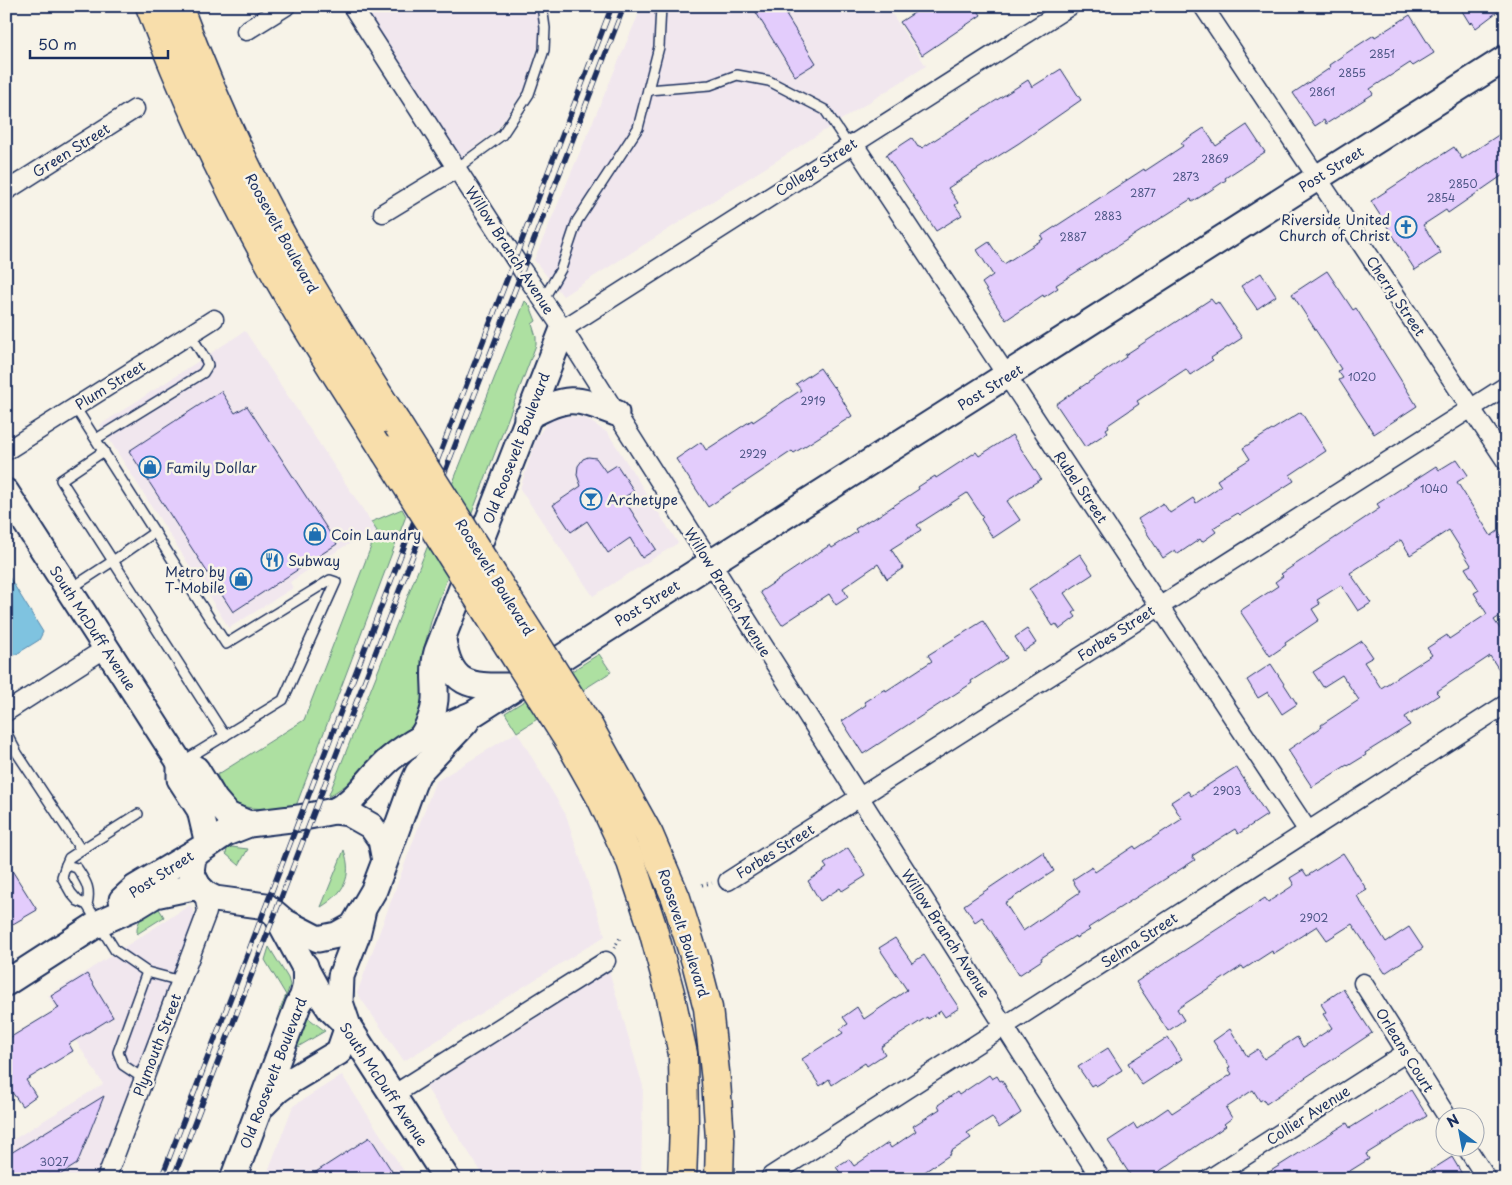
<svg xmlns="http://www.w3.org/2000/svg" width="1512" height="1185" font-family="'Playpen Sans',sans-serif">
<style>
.built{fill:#f1e7ee}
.green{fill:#ade0a1;stroke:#648880}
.water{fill:#7fc3e0;stroke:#5788ac}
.building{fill:#e3ccfc;stroke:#1b2f5e}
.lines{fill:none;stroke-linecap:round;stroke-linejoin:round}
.lane-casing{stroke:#1b2f5e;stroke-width:12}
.street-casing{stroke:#1b2f5e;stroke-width:21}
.secondary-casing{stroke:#1b2f5e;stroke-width:29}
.highway-casing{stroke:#1b2f5e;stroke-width:31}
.path{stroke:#1b2f5e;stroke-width:3;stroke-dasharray:1 4;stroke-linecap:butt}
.lane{stroke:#f7f3e8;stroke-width:9}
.street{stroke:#f7f3e8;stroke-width:18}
.secondary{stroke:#f7f3e8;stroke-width:25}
.highway{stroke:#f8deab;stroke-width:28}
.rail-casing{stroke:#1b2f5e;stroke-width:5.5}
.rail{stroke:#f7f3e8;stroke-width:4;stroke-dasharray:11;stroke-linecap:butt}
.highway-bridge-casing{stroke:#1b2f5e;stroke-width:31;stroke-linecap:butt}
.highway-bridge{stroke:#f8deab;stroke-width:28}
.labels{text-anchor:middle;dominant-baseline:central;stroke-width:5;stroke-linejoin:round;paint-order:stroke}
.number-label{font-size:11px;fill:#4d5686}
.street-label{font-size:14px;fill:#1b2f5e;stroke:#f7f3e8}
.poi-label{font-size:14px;fill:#1b2f5e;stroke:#f7f3e8;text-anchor:start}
</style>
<rect width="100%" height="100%" fill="#f7f3e8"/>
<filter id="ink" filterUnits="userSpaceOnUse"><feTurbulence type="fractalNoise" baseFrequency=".02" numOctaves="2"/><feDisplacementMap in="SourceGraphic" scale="10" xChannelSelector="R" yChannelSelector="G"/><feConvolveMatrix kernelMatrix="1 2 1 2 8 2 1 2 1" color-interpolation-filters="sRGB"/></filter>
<g filter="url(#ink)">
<g class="built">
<polygon points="364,6 538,6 541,38 524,90 497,130 460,158"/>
<polygon points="642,6 887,6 926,66 563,296 534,260"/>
<polygon points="245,331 377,531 343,547 290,582 293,588 229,628 100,425"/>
<polygon points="561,415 585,418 608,433 678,543 593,596 520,489 536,439 546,424"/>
<polygon points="517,732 566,815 605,936 404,1061 357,993 435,782"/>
<polygon points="190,905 196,916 95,1179 6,1179 6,1144 103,1084 48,996"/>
<polygon points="609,971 643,1086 641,1179 486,1179 426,1087"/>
<polygon points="342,1075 409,1179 265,1179 293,1106"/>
</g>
<g class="green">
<polygon points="525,301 530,306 536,321 532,324 536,337 536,345 432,618 421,659 425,688 421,712 416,721 410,728 377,751 346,785 328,797"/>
<path d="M402 509 406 516 296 806C281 807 252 812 237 804 228 800 222 784 217 775L304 720 377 531 371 522Z"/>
<polygon points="599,654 611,672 517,732 505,713"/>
<polygon points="231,847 248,849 239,865 226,854 227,849"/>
<path d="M344 850C353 877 344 893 321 907Z"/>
<path d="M156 904 164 917 137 934C136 919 146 913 156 904Z"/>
<polygon points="269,947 288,978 290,985 281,1012 279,1011 286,995 265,960"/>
<polygon points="302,1013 325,1031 296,1048 295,1047"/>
</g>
<polygon class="water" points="6,572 43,632 39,640 15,655 6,654"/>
<g class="building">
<polygon points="752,6 801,6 786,15 816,63 795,76"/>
<polygon points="925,6 975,6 981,15 922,55 900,22"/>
<polygon points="1459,6 1505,6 1476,28 1472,22 1470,24"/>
<polygon points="1410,15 1434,53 1413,66 1410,63 1370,89 1373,94 1326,124 1324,120 1315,126 1293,93 1330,68 1329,65 1354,48 1374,35 1375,37"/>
<polygon points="1061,69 1081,100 1019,143 948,188 958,203 955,205 962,215 936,231 886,155 912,138 918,147 920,146 922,148 1028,80 1032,87"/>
<polygon points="1247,125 1265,152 1225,178 1226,180 1211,190 1192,202 1191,199 1056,285 1058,288 1044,297 1043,295 1006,320 982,283 993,275 977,250 989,242 1004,264 1043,239 1041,236 1144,169 1145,171 1183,146 1181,143 1204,128 1216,146"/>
<polygon points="1506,130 1506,173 1448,213 1446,210 1423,225 1441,253 1415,270 1371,201 1454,147 1462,159"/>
<polygon points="1327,271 1353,310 1356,308 1417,406 1374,434 1339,380 1343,378 1338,371 1341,369 1292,294"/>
<polygon points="1261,273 1276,296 1257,309 1241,286"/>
<polygon points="1211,299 1215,304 1218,302 1242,338 1211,358 1213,360 1190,375 1186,369 1137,401 1139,404 1108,425 1109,427 1106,429 1108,432 1085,447 1056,404 1126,357 1125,355"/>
<polygon points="820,368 833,387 834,386 852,416 794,453 792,451 708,507 676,459 701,442 706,450 752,420 753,422 801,390 796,384"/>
<polygon points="221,391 235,413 247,406 337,544 233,612 129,451"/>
<polygon points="1301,412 1326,451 1290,475 1294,481 1240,515 1238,513 1213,528 1216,532 1202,542 1200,539 1178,554 1175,550 1163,558 1138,519 1163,503 1170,513 1193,498 1196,503 1221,486 1217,480 1250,459 1243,448"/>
<polygon points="1012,435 1041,479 1007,501 1020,520 993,538 981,519 983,517 967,493 917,525 921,530 891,549 903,568 887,579 878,564 843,588 848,597 836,605 829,594 782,625 760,592 830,545 832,548 857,532 855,529 871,519 872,520 919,489 918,487 935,476 936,478 976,452 979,456"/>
<polygon points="588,457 596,458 606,472 617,465 634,491 623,498 656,549 642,558 630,538 608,553 587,521 571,532 553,505 581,486 577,475 578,466 583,459"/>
<polygon points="1457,459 1468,475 1457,482 1491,536 1498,531 1506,543 1506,612 1494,620 1506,637 1506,680 1490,656 1436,692 1439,695 1405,717 1410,725 1365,753 1366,755 1348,766 1347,765 1312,787 1288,750 1322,727 1321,725 1359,700 1342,675 1323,687 1313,672 1362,641 1373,657 1364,662 1381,688 1432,655 1427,648 1447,635 1449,639 1487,614 1474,593 1479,590 1465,568 1471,565 1449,530 1410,555 1401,540 1350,573 1371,603 1358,611 1341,585 1317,600 1320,604 1312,609 1319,620 1285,643 1286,645 1270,656 1240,611 1278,586 1275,582 1283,576 1281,574 1380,508 1377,504 1436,466 1439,470"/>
<polygon points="1080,554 1093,574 1064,593 1076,611 1073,613 1076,617 1060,629 1056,624 1053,626 1029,589"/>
<polygon points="983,621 1007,658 971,681 972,683 863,754 842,721 866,705 864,702 885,689 886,691 932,661 928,655"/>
<polygon points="1027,629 1036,643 1024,651 1015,637"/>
<polygon points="1271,664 1297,704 1282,714 1268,692 1258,698 1247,680"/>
<polygon points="1236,767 1267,815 1238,834 1235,829 1192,856 1195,860 1088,928 1090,930 1076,938 1075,936 1041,958 1042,960 1019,975 982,917 975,922 964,905 1043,852 1054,871 1005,903 1023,931 1080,892 1072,880 1092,867 1095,872 1134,846 1136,849 1182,819 1171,802 1188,791 1191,796"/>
<polygon points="848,848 866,876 842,891 840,888 820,901 808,881 827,868 824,864"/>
<polygon points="1343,853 1367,890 1357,896 1386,942 1409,927 1423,948 1385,973 1352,924 1327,940 1317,926 1273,954 1272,951 1244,969 1242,966 1177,1009 1184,1020 1168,1031 1136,982 1265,898 1268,902 1294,885 1290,878 1303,870 1307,876"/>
<polygon points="6,861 37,910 6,928"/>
<polygon points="895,938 912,963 924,955 959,1008 945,1017 941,1011 928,1019 927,1017 882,1046 881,1048 885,1054 867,1066 865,1063 832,1085 829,1079 820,1086 802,1059 843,1033 840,1029 848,1024 843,1017 857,1007 864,1019 907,990 879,948"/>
<polygon points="87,974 113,1017 69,1044 73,1051 26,1080 36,1096 22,1106 6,1084 6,1040 59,1008 51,996"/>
<polygon points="1343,989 1372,1033 1266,1104 1263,1099 1260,1101 1253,1090 1226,1108 1232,1118 1224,1124 1226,1126 1148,1179 1133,1179 1108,1141 1134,1124 1137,1129 1168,1108 1172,1113 1232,1074 1228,1068 1230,1067 1213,1041 1230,1029 1247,1056 1258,1049 1264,1059 1297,1037 1303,1047 1332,1028 1323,1014 1326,1012 1321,1004"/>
<polygon points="1168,1037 1182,1059 1142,1085 1128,1063"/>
<polygon points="1108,1048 1122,1070 1096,1086 1094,1084 1091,1086 1078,1067"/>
<polygon points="989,1075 992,1079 997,1076 1000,1081 1002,1080 1021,1113 999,1128 992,1117 967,1133 971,1138 950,1152 951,1154 914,1179 834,1179 841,1174 836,1167 849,1159 854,1166 888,1143 891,1148 916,1131 913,1126 940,1109 938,1105 957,1092 959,1095"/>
<polygon points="1411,1090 1427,1116 1366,1154 1369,1159 1337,1179 1258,1179 1347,1123 1350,1128"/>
<polygon points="104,1096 77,1164 58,1176 49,1175 43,1179 6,1179 6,1156"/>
<polygon points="370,1137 397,1179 305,1179"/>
<polygon points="1452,1157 1465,1179 1417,1179"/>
</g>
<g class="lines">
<g class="lane-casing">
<g id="lane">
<polyline points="648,90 710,85 737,75 769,81 825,110 849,146"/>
<polyline points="457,168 502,135 529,94 544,50 545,28 542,6"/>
<polyline points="543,300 561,269 577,221 638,128 659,47 661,6"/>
<polyline points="75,407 226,644 330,580 336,582 283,700 185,760"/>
<polyline points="96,439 203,373 208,365 206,360 190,334"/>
<polyline points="155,532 113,561 225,736"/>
<polyline points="70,589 113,561 61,480 104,451"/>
<polyline points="6,732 17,753 81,850"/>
<polyline points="66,865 69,858 81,850 138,814"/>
<path d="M87 905C91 888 86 882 77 868L66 865 62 877 71 893 78 901 87 905 115 950 147 972 181 981"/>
<polyline points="144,1079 123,1065 118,1052 147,972"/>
</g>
</g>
<g class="street-casing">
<g id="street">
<polyline points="352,6 522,270 563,329 1101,1179"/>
<polyline points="1203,6 1506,461"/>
<polyline points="246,31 286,6"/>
<path d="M853 143C1004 373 1158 601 1308 831"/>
<polyline points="6,191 135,109"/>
<polyline points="383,213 457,168"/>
<polyline points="563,329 1070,6"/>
<polyline points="6,451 214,319"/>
<polyline points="6,712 106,648"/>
<polyline points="728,881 1506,386"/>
<polyline points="1363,983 1448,1118"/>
<polyline points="393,1095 606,961"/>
<polyline points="1467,1148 1487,1179"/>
<polyline points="771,1176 1506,704"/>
<polyline points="106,1179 207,912 205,899 201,889"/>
<polyline points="1209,1179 1407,1052"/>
</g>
</g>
<g class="secondary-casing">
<g id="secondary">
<path d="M527 417C569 395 573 397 616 413"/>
<polyline points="6,492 180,763 196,769 215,800 228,815 249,824"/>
<path d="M443 640C451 690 473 686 516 686"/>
<path d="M421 738C428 727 434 713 435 700 436 684 432 669 437 652L563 329"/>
<polyline points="180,763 180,779 200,810 208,844"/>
<path d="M334 811C358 800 370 776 390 759 414 738 444 727 473 714L1506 58"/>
<polyline points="385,861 381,840 371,826 348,813 334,811 299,818 249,824 226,833 198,852 193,858 191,872 198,886 207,895 215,899 266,906 285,922 318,939 337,935 353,926 374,890 385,861 413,784 418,773 466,722"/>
<polyline points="122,900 135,888 202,848"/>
<polyline points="278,918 317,990 330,1009 348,1026 447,1179"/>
<polyline points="6,983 99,923 137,906 155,895 198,886"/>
<polyline points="348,1026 340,1002 341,976 357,935 362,914"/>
<polyline points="263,1105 278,1090 292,1080 339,1052 348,1026"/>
<path d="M233 1179 298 1005C307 992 306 981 305 966"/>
</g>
</g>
<g class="highway-casing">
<g id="highway">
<path d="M150 6C188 107 235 204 289 297 319 349 353 400 385 451"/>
<path d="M178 6C198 60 221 114 246 166 289 256 343 340 397 424"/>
<polyline points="589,727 649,835 676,898 696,962 708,1008 716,1081 720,1139 719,1179"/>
<polyline points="569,741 601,798 631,862 652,926 670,993 683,1054 684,1126 682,1179"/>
</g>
</g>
<g class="path">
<polyline points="702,885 712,883"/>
<polyline points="614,948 621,936"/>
</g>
<use href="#lane" class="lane"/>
<use href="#street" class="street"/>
<use href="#secondary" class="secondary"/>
<use href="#highway" class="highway"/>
<g class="rail-casing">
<g id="rail">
<polyline points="161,1179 612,6"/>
<polyline points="173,1179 624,6"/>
</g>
</g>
<use href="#rail" class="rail"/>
<g class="highway-bridge-casing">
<g id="highway-bridge">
<polyline points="397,424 589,727"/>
<polyline points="385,451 569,741"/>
</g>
</g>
<use href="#highway-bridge" class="highway-bridge"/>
</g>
</g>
<defs>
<g id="church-ring" transform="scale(1.125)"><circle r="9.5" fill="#f7f3e8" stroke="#1f6fb2" stroke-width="1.5"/><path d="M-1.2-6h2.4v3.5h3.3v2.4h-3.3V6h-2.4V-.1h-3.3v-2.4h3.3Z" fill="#1f6fb2"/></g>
<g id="shop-ring" transform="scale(1.125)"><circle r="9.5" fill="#f7f3e8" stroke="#1f6fb2" stroke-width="1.5"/><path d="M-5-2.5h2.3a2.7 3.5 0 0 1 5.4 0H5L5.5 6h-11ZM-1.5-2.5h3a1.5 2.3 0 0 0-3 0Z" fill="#1f6fb2"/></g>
<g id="bar-ring" transform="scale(1.125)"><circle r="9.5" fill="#f7f3e8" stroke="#1f6fb2" stroke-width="1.5"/><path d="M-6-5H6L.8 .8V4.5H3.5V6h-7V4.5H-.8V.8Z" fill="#1f6fb2"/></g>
<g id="restaurant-ring" transform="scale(1.125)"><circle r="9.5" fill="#f7f3e8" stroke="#1f6fb2" stroke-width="1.5"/><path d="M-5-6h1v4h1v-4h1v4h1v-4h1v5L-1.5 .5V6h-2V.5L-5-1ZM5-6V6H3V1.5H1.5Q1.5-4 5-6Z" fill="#1f6fb2"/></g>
</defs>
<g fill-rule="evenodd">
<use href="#church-ring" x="1406" y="227"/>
<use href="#shop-ring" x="150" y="467"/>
<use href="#bar-ring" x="591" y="499"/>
<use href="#shop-ring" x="315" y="534"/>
<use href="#restaurant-ring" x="272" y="560"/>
<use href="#shop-ring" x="241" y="579"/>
</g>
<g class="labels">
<g class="number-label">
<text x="1382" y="53">2851</text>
<text x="1352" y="72">2855</text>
<text x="1322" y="91">2861</text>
<text x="1215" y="158">2869</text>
<text x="1186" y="176">2873</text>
<text x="1463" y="183">2850</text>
<text x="1143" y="192">2877</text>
<text x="1441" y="197">2854</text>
<text x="1108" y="215">2883</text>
<text x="1073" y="236">2887</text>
<text x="1362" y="376">1020</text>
<text x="813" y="400">2919</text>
<text x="753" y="453">2929</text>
<text x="1434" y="488">1040</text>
<text x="1227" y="790">2903</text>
<text x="1314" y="917">2902</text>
<text x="54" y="1161">3027</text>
</g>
<g class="street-label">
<text transform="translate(71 150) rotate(-32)">Green Street</text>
<text transform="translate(816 167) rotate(-33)">College Street</text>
<text transform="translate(1331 169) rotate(-32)">Post Street</text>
<text transform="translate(282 233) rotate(61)">Roosevelt Boulevard</text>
<text transform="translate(510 250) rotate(57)">Willow Branch Avenue</text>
<text transform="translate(1396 296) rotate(56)">Cherry Street</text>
<text transform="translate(110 385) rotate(-32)">Plum Street</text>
<text transform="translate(990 387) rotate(-32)">Post Street</text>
<text transform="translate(516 448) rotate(-69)">Old Roosevelt Boulevard</text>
<text transform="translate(1081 487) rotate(56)">Rubel Street</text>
<text transform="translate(495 577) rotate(58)">Roosevelt Boulevard</text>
<text transform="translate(728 592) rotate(58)">Willow Branch Avenue</text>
<text transform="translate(647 603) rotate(-32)">Post Street</text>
<text transform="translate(93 628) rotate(57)">South McDuff Avenue</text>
<text transform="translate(1116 633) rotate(-33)">Forbes Street</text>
<text transform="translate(775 851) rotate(-32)">Forbes Street</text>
<text transform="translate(161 874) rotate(-33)">Post Street</text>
<text transform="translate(684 933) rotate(72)">Roosevelt Boulevard</text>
<text transform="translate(946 933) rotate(57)">Willow Branch Avenue</text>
<text transform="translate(1139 940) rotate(-33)">Selma Street</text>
<text transform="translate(157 1045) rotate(-69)">Plymouth Street</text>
<text transform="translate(1405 1050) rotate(58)">Orleans Court</text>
<text transform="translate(273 1073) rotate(-69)">Old Roosevelt Boulevard</text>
<text transform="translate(384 1084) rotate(56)">South McDuff Avenue</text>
<text transform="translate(1308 1115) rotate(-33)">Collier Avenue</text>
</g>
<g class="poi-label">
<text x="1390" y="219" text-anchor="end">Riverside United<tspan x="1390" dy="16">Church of Christ</tspan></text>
<text x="166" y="467">Family Dollar</text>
<text x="607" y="499">Archetype</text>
<text x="331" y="534">Coin Laundry</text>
<text x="288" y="560">Subway</text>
<text x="225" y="571" text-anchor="end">Metro by<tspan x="225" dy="16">T-Mobile</tspan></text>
</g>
</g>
<rect width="1512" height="1185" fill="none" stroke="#f7f3e8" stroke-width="25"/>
<rect x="12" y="12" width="1487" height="1160" fill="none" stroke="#1b2f5e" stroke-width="2" filter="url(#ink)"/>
<g transform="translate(1460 1132) rotate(328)"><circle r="24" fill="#f7f3e8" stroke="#9fa5b1"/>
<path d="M0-4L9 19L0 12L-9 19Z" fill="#1f6fb2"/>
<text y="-8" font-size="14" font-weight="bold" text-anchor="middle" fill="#1b2f5e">N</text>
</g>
<path d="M30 50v8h138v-8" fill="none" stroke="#1b2f5e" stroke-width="2.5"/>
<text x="38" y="50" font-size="15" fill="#1b2f5e" stroke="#f7f3e8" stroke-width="4" paint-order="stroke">50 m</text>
</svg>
